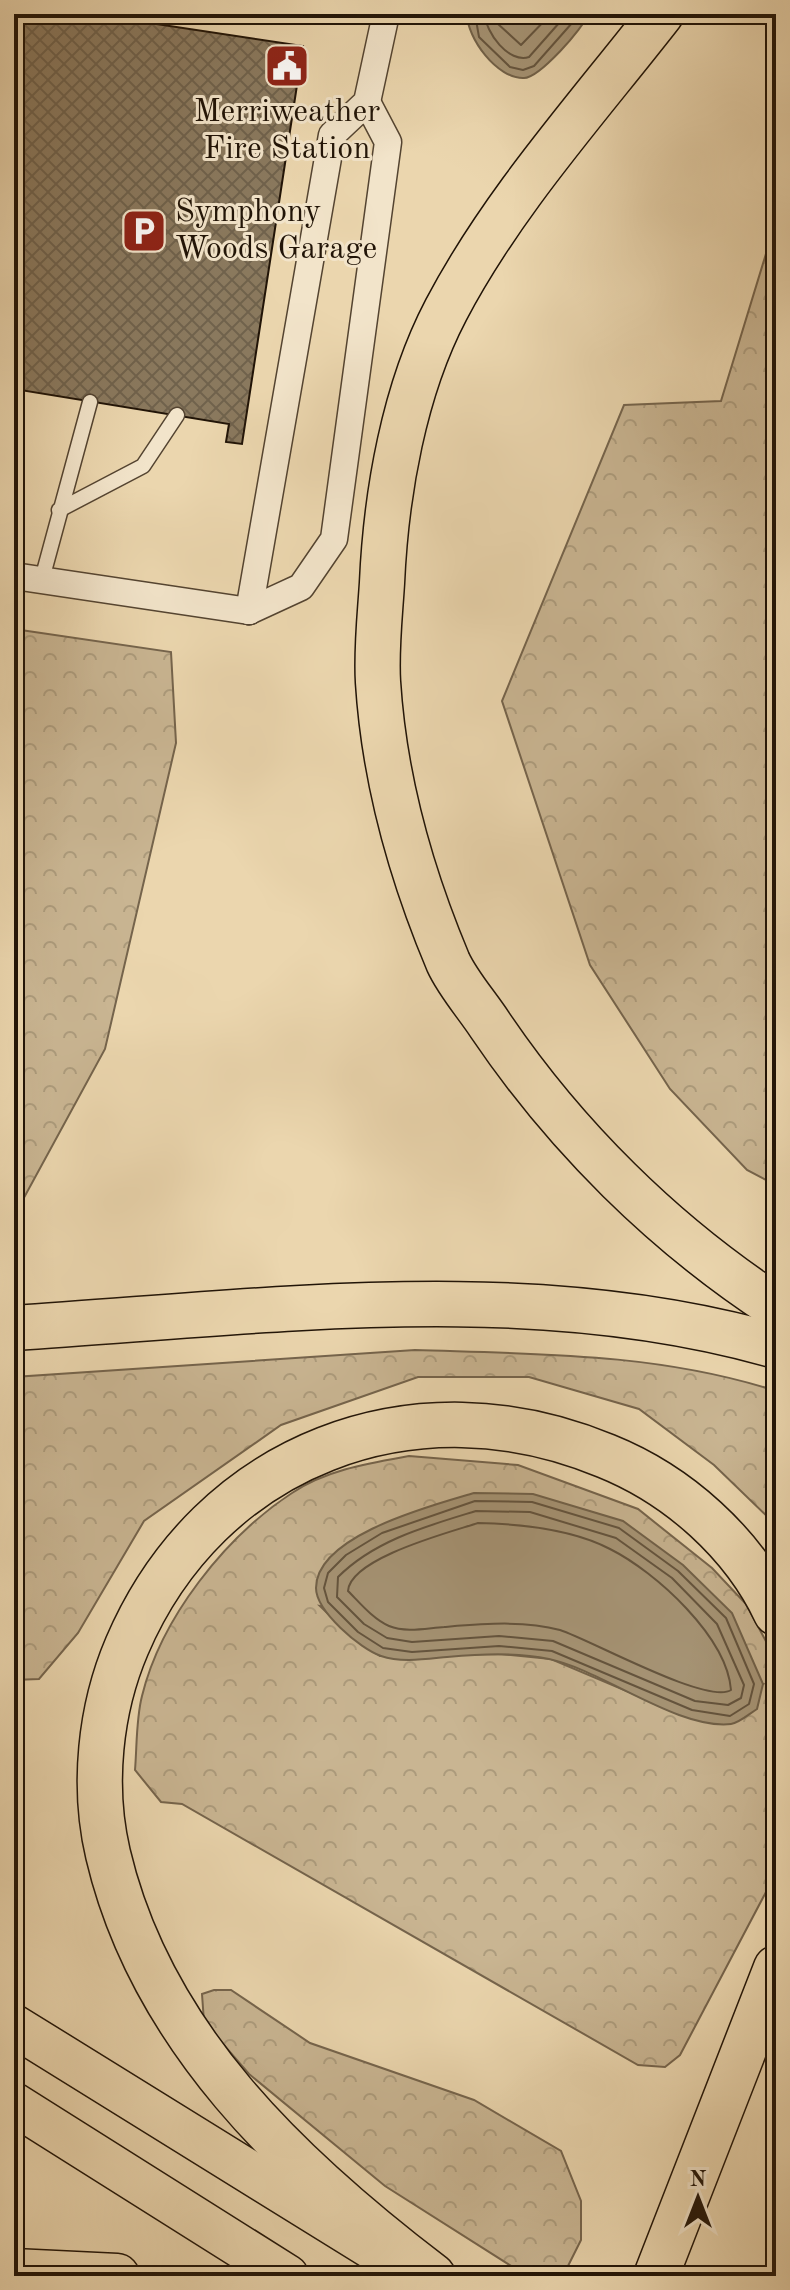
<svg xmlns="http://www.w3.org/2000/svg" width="790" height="2290" font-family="'Old Standard TT',serif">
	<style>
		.forest { fill: url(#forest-crowns); stroke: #75644c; stroke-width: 2; fill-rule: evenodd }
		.water { fill: #a69475; stroke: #716149; stroke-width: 2 }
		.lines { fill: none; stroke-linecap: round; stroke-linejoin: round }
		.shore { stroke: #64543e; stroke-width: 2 }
		.building { fill: url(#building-cross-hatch); stroke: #211407; stroke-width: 2 }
		.service-casing { stroke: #544431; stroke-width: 17 }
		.minor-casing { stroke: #544431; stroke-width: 29 }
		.primary-casing { stroke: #211407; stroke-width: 45 }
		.motorway-casing { stroke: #211407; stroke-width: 47 }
		.service { stroke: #f2e4ca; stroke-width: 14 }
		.minor { stroke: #f2e4ca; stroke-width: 26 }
		.primary { stroke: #ebd6ae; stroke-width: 42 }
		.motorway { stroke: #ebd6ae; stroke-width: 44 }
		.labels { text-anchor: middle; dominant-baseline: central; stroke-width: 6; stroke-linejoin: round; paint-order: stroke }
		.poi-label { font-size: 32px; fill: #211407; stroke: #f2e4ca }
	</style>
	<defs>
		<pattern id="forest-crowns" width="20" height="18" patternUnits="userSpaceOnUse" patternTransform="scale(2)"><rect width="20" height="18" fill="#c9b592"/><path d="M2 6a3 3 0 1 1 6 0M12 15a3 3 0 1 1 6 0" fill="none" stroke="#ac9b7c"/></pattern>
		<pattern id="building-cross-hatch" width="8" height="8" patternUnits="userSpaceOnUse" patternTransform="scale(2)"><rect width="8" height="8" fill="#8a795e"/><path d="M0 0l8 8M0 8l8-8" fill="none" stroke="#70624c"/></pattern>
	</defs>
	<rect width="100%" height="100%" fill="#ebd6ae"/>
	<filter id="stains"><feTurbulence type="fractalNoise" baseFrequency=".0025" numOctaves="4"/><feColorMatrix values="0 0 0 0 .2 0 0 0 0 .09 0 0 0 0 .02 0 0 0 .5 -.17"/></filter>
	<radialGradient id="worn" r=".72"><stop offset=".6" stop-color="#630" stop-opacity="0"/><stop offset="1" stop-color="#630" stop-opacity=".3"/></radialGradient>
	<g class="forest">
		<polygon points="776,221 776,1185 747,1170 670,1089 590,965 502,701 624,405 721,401"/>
		<polygon points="14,629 171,652 176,743 105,1049 14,1216"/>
		<path d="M415,1350C537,1354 659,1353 776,1391V1525L714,1465L639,1409L529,1377H418L281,1425L144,1521L78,1633L39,1679L14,1680V1377Z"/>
		<path d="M409,1456L518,1465L638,1509L712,1568L746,1604L776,1660V1873L680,2055L665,2067L638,2065L182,1804L161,1802L135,1770C137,1746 136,1719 142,1696C161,1618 225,1537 292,1493C325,1470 370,1463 409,1456ZM320,1606L763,1684L690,1718L551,1659L499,1654L380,1656L353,1638Z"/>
		<polygon points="214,1990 231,1990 310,2043 474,2100 561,2151 581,2201 581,2240 566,2270 557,2276 527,2276 385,2186 249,2074 204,2022 202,1994"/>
	</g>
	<g class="water">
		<path d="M467,14H588C584,28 539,78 524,78C497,79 467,38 467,14Z"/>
		<path d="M474,1493L533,1494L623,1521L683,1565L732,1613L763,1684L757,1709C749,1714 739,1723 731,1724C678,1730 602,1670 549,1659C516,1652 480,1654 447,1657C426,1659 401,1663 381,1656C360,1649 316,1611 316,1588C316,1535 434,1505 474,1493Z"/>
	</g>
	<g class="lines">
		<g class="shore">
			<polyline points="475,14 479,37 510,67 523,70 534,66 580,14"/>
			<path d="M485,14C485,32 509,64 529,57L567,14"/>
			<polyline points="497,14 498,24 521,45 551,14"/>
			<polygon points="475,1501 532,1502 619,1528 678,1571 726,1618 754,1684 749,1704 730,1716 692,1710 552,1651 499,1646 412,1652 383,1648 358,1632 328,1602 324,1588 328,1573 346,1555 382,1533"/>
			<path d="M476,1511L530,1512L616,1538L672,1578L717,1624L744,1685L741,1698L728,1705L695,1701L553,1641L499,1636L412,1642L387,1638L364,1624L337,1597L338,1577C375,1540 427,1526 476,1511Z"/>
			<path d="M478,1523C520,1524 572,1529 610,1549C656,1572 727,1637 731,1690C707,1705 591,1640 560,1630C524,1620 481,1624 444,1627C427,1628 406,1633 389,1626C373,1619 360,1603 348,1591C350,1558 451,1532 478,1523Z"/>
		</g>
	</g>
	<polygon class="building" points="14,14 90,14 303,46 242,444 226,442 229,424 14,389"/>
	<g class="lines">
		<g class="service-casing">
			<g id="service">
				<polyline points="59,510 143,466 177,415"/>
				<polyline points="42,579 90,402"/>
			</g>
		</g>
		<g class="minor-casing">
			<g id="minor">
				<polyline points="14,576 249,611"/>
				<polyline points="249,611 332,135 367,102 386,14"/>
				<polyline points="249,611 301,587 334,539 388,142 367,102"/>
			</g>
		</g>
		<g class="primary-casing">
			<g id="primary">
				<polyline points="14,2026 385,2256"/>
				<polyline points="14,2104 287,2276"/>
			</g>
		</g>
		<g class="motorway-casing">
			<g id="motorway">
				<path d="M661,14C587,109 502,203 446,310C404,390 386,493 382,583C380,615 376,649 378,682C384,777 411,874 448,962C458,984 477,1005 490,1025C565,1136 664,1234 776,1307"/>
				<path d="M14,1328C266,1312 529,1275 776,1346"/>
				<polyline points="14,2271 117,2276"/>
				<path d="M433,2276C290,2167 151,2037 108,1854C92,1786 100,1709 127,1646C209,1454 415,1376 606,1456C678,1485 743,1543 776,1613"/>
				<polyline points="656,2276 776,1968"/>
			</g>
		</g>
		<use href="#service" class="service"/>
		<use href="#minor" class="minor"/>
		<use href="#primary" class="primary"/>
		<use href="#motorway" class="motorway"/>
	</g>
	<defs>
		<g id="civic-square" transform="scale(2.3)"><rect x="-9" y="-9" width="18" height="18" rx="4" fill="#8f2418" stroke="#f2e4ca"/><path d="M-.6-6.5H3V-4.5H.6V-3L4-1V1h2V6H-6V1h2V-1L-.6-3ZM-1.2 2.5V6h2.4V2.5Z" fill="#fff"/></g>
		<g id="parking-square" transform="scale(2.3)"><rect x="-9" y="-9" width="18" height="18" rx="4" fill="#8f2418" stroke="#f2e4ca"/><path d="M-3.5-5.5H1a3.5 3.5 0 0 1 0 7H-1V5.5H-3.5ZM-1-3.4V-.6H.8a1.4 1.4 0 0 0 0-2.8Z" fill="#fff"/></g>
	</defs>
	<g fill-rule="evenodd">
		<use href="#civic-square" x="287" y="66"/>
		<use href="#parking-square" x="144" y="231"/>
	</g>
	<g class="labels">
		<g class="poi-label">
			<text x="287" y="113">Merriweather<tspan x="287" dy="37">Fire Station</tspan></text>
			<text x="175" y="213" text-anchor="start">Symphony<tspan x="175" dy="37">Woods Garage</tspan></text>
		</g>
	</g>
	<rect width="790" height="2290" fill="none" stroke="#ebd6ae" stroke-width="48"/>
	<rect x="16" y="16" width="758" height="2258" fill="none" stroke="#211407" stroke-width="4"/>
	<rect x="24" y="24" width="742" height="2242" fill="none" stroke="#211407" stroke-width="2"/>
	<g transform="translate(698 2198)" stroke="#f2e4ca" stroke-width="6" paint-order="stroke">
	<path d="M0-6L14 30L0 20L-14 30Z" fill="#211407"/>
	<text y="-12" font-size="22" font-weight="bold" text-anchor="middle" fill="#211407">N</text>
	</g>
	<rect width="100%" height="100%" filter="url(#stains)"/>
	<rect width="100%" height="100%" fill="url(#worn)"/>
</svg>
